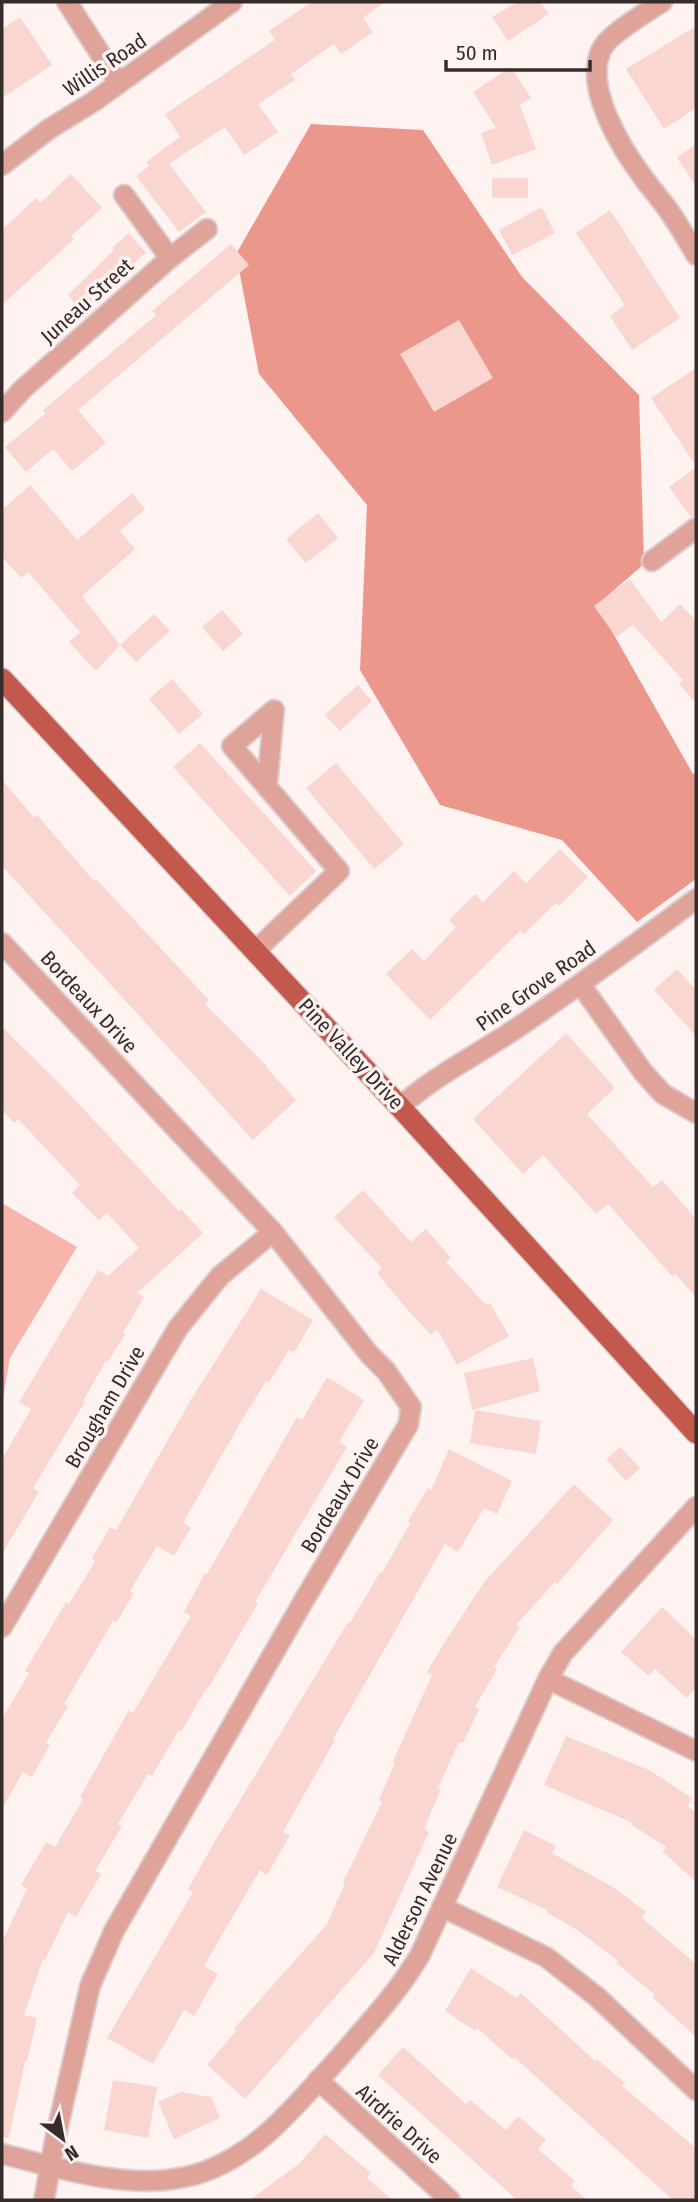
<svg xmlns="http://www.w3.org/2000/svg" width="698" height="2202" font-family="'Fira Sans Condensed',sans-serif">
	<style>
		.green { fill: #f7b5ab }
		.forest { fill: #ec978c }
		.building { fill: #fad6d0 }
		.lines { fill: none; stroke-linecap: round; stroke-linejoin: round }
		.minor-casing { stroke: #dacfce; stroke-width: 23 }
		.major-casing { stroke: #dacfce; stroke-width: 24 }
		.minor { stroke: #e0a39a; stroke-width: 19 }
		.major { stroke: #c3584c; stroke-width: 21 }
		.labels { text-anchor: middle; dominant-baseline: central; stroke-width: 7; stroke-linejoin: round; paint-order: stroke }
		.street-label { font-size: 21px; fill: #342d2c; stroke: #fff3f2 }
	</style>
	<rect width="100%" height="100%" fill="#fff3f2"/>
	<polygon class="green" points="2,1203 77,1247 10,1358 2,1404"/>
	<polygon class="forest" points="311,124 423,130 522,277 639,395 644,564 597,605 693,774 696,773 696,879 637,922 562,840 440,805 360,670 367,505 259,374 236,254"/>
	<g class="building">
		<polygon points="312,2 385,2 363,18 373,32 341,54 334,44 291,74 295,80 258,104 278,132 244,155 225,127 169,164 206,212 179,232 136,176 149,166 146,162 180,137 165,114 275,40 269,31"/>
		<polygon points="517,2 540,2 549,14 508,41 492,17"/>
		<polygon points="20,17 52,65 2,98 2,29"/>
		<polygon points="696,26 696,108 664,129 626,69"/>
		<polygon points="511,67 531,98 520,105 536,149 492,165 481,133 496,128 473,92"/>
		<polygon points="696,144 696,187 677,157"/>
		<polygon points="71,174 102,208 71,236 74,239 2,305 2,230 36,198 40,203"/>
		<rect x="492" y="178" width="36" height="20"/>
		<polygon points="542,207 555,233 512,255 499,230"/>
		<polygon points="610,210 680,318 632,350 610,316 625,305 576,233"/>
		<polygon points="129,233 146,253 113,281 116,285 82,313 68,295 114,250 112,248"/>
		<polygon points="231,244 249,265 78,410 106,443 72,471 53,449 26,472 5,447 46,413 43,410 156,315 152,311"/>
		<polygon points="459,320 493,378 434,412 400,354"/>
		<polygon points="696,368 696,466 651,398"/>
		<polygon points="696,467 696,516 691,517 669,487"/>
		<polygon points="30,485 77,540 132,493 145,509 120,531 135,549 82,596 120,645 96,671 69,642 80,632 28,572 21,578 2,557 2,510"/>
		<polygon points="318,513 338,538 306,563 286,539"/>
		<polygon points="630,579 661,622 680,604 696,621 696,703 679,684 683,680 633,625 616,637 594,606"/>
		<polygon points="222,610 243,634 223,651 202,627"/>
		<polygon points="154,614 170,631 136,662 120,645"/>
		<polygon points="172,679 203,714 179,734 149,699"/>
		<polygon points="358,685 372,701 340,731 325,715"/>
		<polygon points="200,743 316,871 290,896 173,767"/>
		<polygon points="336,763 404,844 374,869 306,788"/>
		<polygon points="2,780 34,817 37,815 94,881 96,879 209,1000 205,1004 267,1066 266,1067 296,1100 253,1140 2,866"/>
		<polygon points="560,849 588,877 559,906 556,903 524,934 520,931 430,1020 386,974 412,949 424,961 456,927 449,920 475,894 483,902 514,871 526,883"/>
		<polygon points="677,969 696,990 696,1036 654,990"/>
		<polygon points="2,1027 61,1085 179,1211 181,1209 203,1233 137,1293 144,1297 123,1333 125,1334 108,1362 106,1361 83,1401 85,1402 33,1488 39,1492 2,1554 2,1459 31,1409 19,1402 98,1270 108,1276 139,1248 107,1213 99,1221 72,1193 80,1185 18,1119 14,1123 2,1110"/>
		<polygon points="566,1033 615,1088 587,1114 653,1187 662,1180 696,1219 696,1297 675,1274 672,1276 608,1204 596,1214 543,1155 523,1174 473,1119"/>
		<polygon points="363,1190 411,1242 426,1229 451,1258 446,1262 486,1305 490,1303 509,1336 457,1365 437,1329 431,1335 405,1307 377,1273 382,1268 334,1217"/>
		<polygon points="261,1289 313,1320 294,1353 289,1350 269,1383 266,1381 242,1420 183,1523 191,1528 174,1556 157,1546 130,1591 134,1593 116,1623 113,1621 64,1704 68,1706 46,1743 50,1745 32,1777 23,1772 2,1809 2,1719 29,1673 25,1671 66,1602 69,1604 95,1561 92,1558 110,1527 116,1530 192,1398"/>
		<polygon points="533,1358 540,1391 472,1410 464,1373"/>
		<polygon points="327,1377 364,1400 339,1442 347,1447 255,1602 258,1603 209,1687 208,1686 181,1732 179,1730 152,1776 148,1774 118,1824 122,1826 95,1871 101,1874 76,1917 68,1912 45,1960 43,1959 24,2015 37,2018 27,2062 25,2061 9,2138 2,2137 2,1942 27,1889 21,1885 46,1842 55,1847 83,1799 80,1797 129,1710 133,1713 191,1616 184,1612 205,1573 207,1574 297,1417 302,1420"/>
		<polygon points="475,1410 541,1421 536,1454 470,1443"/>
		<polygon points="620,1447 640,1468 626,1481 606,1459"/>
		<polygon points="449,1449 512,1481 497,1514 484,1508 458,1552 445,1544 333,1739 335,1740 283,1832 290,1835 267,1875 260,1870 204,1966 218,1974 194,2016 184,2010 153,2064 107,2038 193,1892 188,1889 214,1843 348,1622 350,1623 380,1572 382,1573 410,1523 408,1521 428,1488 431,1490"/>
		<polygon points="574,1484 613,1520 557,1584 555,1582 516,1625 520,1627 494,1667 497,1669 475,1707 479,1709 463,1743 459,1742 438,1788 441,1789 424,1829 429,1832 374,1953 245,2099 207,2065 236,2031 234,2029 327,1924 345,1883 343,1882 382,1802 379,1800 395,1762 393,1761 432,1675 427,1672 446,1640 484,1582"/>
		<polygon points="662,1607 696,1639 696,1688 687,1698 655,1669 649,1676 621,1652"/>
		<polygon points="566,1736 649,1770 692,1798 688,1806 696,1813 696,1882 662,1851 666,1847 632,1825 633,1823 544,1785"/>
		<polygon points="524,1830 556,1846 552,1853 616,1889 646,1912 642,1918 696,1964 696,2037 653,1998 655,1995 616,1963 618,1961 576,1929 546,1912 547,1910 497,1887"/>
		<polygon points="471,1968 517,1998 521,1993 595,2061 597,2059 625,2083 622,2086 696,2148 696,2200 673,2200 514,2057 512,2059 477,2028 475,2031 445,2011"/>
		<polygon points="403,2047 466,2104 470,2100 506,2130 518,2116 546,2140 538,2149 575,2181 571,2186 587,2200 517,2200 378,2075"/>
		<polygon points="113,2080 157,2087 148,2138 104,2130"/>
		<polygon points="181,2092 211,2097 220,2118 174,2139 158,2102"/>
		<polygon points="325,2134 371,2173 367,2178 392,2200 250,2200 300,2163"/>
	</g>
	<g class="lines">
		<g class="minor-casing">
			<g id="minor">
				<polyline points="67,2 119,83"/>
				<path d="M662,2C647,12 611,33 603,47C581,84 622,150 645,180C653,191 663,202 671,214C680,227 688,241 696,255"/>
				<polyline points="2,165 49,129 93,102 232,2"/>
				<polyline points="124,195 170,258"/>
				<polyline points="2,412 23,389 170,258 207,229"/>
				<polyline points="652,561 696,528"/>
				<polyline points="2,943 273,1232 369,1354 386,1371 411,1407 408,1425 303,1602 114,1931 90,1986 55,2140 44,2200"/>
				<polyline points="255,951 339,871 232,746 274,710 267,786"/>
				<polyline points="581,985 643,1072 663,1094 696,1113"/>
				<path d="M400,1107C434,1076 475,1056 514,1030C576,988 636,944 696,899"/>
				<polyline points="2,1627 178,1328 220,1276 273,1232"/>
				<polyline points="548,1679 696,1751"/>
				<polyline points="442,1907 546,1957 597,1997 696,2090"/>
				<polyline points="318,2080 450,2200"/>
				<path d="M2,2154C60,2168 125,2190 185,2177C213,2172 243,2154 264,2136C291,2113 314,2085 338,2059C367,2025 397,1994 420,1955L548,1679L563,1653L696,1507"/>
			</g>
		</g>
		<g class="major-casing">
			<polyline id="major" points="2,679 400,1107 696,1433"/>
		</g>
		<use href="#minor" class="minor"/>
		<use href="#major" class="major"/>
	</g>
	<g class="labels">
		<g class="street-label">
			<text transform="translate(105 65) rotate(-34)">Willis Road</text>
			<text transform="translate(87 301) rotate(-42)">Juneau Street</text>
			<text transform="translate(536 986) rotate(-35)">Pine Grove Road</text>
			<text transform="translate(89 1002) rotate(47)">Bordeaux Drive</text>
			<text transform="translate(351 1054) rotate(47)">Pine Valley Drive</text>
			<text transform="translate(105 1407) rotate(-60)">Brougham Drive</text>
			<text transform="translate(340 1495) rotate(-59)">Bordeaux Drive</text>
			<text transform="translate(420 1899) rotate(-64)">Alderson Avenue</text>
			<text transform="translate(399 2124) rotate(42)">Airdrie Drive</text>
		</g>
	</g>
	<rect width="698" height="2202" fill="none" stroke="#342d2c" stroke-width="7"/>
	<g transform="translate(63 2139) rotate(148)" stroke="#fff3f2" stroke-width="5" paint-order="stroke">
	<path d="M0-5L12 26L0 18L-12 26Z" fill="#342d2c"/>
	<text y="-10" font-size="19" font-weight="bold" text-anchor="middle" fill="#342d2c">N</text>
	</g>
	<path d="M446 60v10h144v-10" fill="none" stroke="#342d2c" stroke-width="3.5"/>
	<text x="456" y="60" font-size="21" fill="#342d2c" stroke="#fff3f2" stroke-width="5" paint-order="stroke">50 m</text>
</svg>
